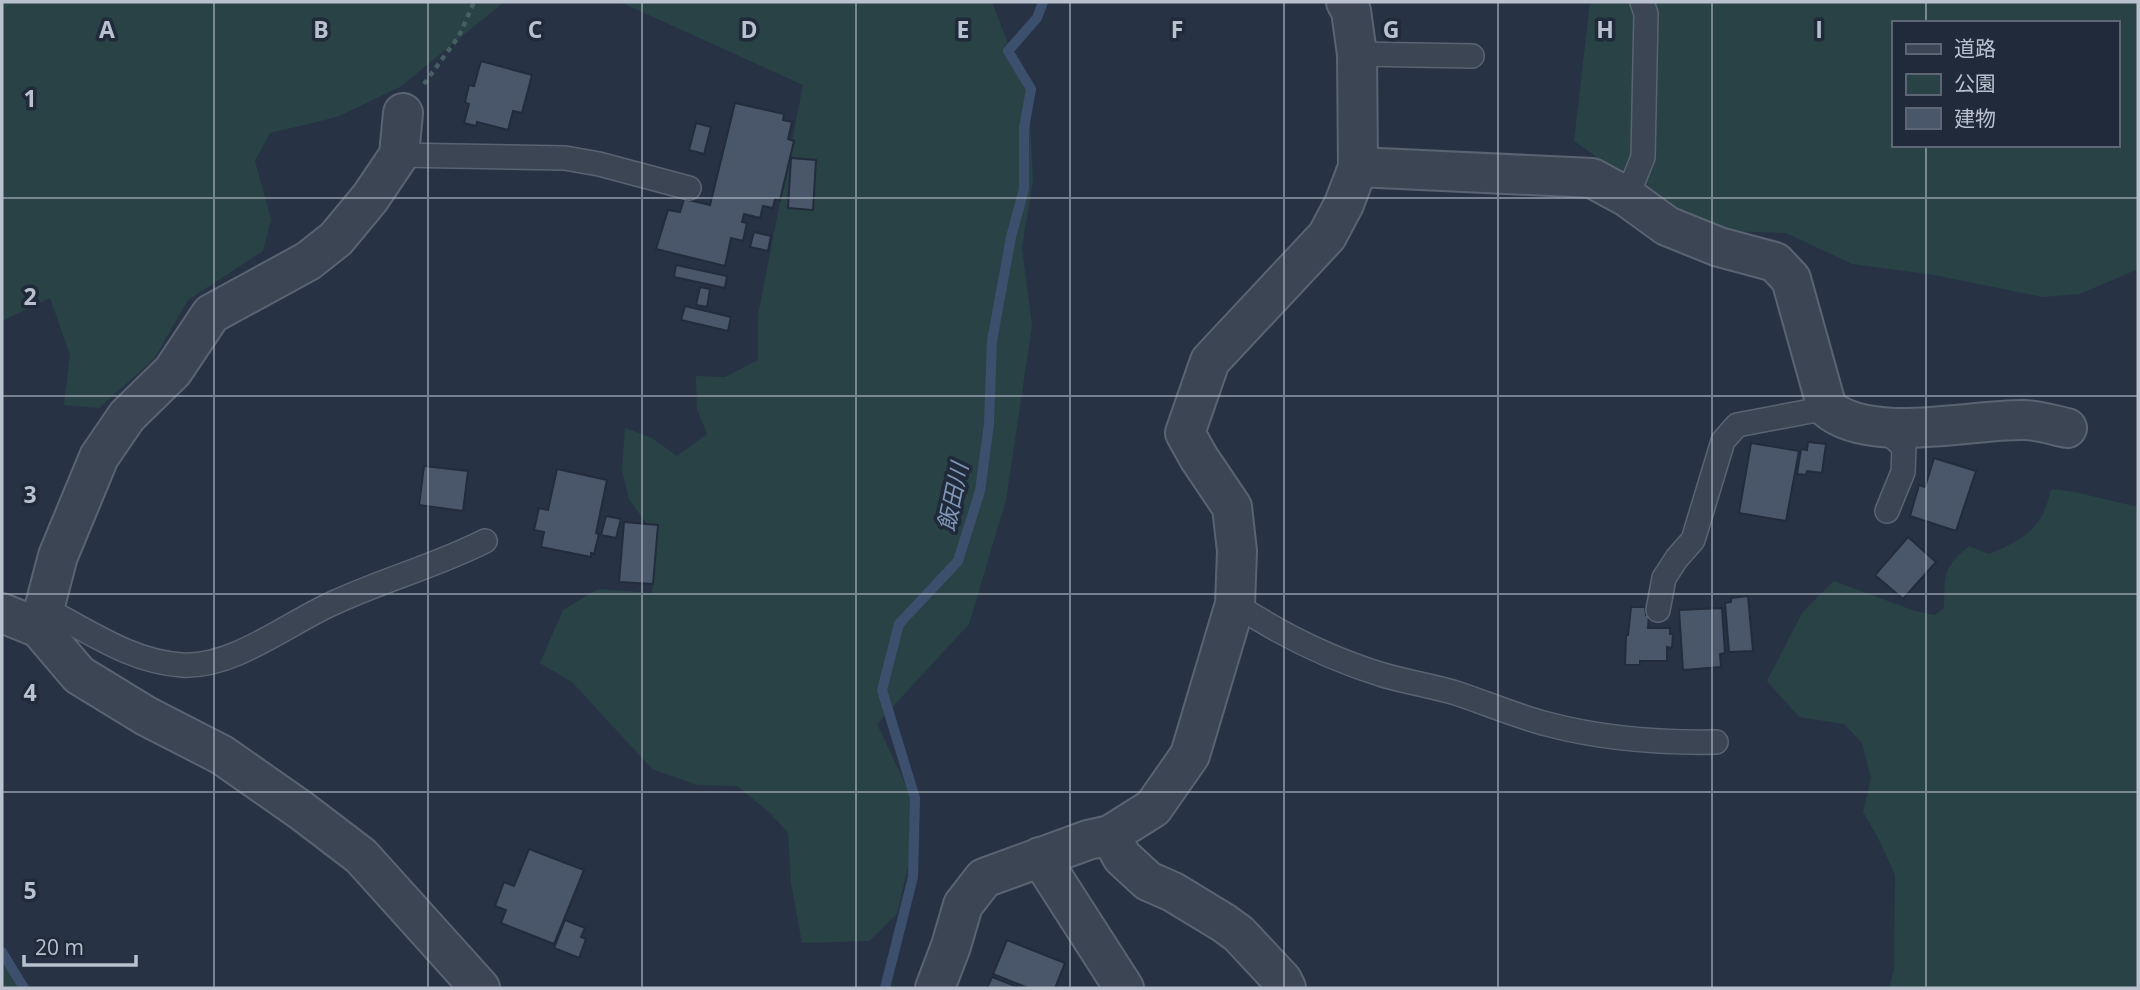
<svg xmlns="http://www.w3.org/2000/svg" width="2140" height="990" font-family="'Open Sans','Noto Sans JP',sans-serif">
	<style>
		.green { fill: #294246; fill-rule: evenodd }
		.lines { fill: none; stroke-linecap: round; stroke-linejoin: round }
		.stream { stroke: #3c506e; stroke-width: 10 }
		.building { fill: #4a576b; stroke: #222c3c; stroke-width: 2 }
		.lane-casing { stroke: #5a6372; stroke-width: 26 }
		.street-casing { stroke: #5a6372; stroke-width: 42 }
		.path { stroke: #475f62; stroke-width: 4.5; stroke-dasharray: 5 5; stroke-linecap: butt }
		.lane { stroke: #3b4554; stroke-width: 23 }
		.street { stroke: #3b4554; stroke-width: 38 }
		.grid { fill: none; stroke: #b9c1ce; stroke-width: 2; stroke-opacity: 0.55 }
		.labels { text-anchor: middle; dominant-baseline: central; stroke-width: 7; stroke-linejoin: round; paint-order: stroke }
		.water-label { font-size: 23px; font-style: italic; fill: #7f96b6; stroke: #202a3a }
		.grid-label { font-size: 23px; text-anchor: middle; font-weight: bold; fill: #b9c1ce; stroke: #202a3a; stroke-width: 7; stroke-linejoin: round; paint-order: stroke }
	</style>
	<rect width="100%" height="100%" fill="#273345"/>
	<g class="green">
		<polygon points="2,2 504,2 400,87 337,117 270,133 255,161 271,219 263,251 188,300 154,359 99,408 64,405 70,355 50,298 2,321"/>
		<polygon points="620,2 992,2 1029,99 1033,180 1022,248 1032,326 1006,500 969,624 877,724 920,815 897,914 869,941 802,943 791,883 788,833 771,814 737,786 697,785 652,769 572,682 540,663 563,610 598,589 652,593 657,539 629,499 622,470 625,428 652,438 677,456 707,434 697,409 696,376 725,377 758,360 758,315 803,85"/>
		<path d="M1590,2H2138V269L2080,294L2043,297L1934,275L1852,264L1786,233L1719,231L1659,201L1574,141ZM1893,23H2117V145H1893Z"/>
		<path d="M2051,489L2075,492L2138,507V988H1889L1894,970L1895,875L1878,838L1863,812L1871,778L1862,743L1844,724L1799,717L1767,681L1802,613L1834,581L1915,611L1935,615L1944,608C1945,574 1942,569 1969,546L1989,554C2024,539 2043,529 2051,489Z"/>
		<polygon points="2,950 20,988 2,988"/>
	</g>
	<g class="lines">
		<g class="stream">
			<polyline points="2,952 24,988"/>
			<polyline points="885,988 913,877 915,798 882,690 899,624 958,561 980,491 989,424 992,341 1011,237 1024,189 1024,128 1031,89 1008,51 1037,18 1043,2"/>
		</g>
	</g>
	<g class="building">
		<polygon points="481,61 532,75 522,113 513,111 508,130 477,122 476,126 464,123 469,104 465,102 469,85 474,86"/>
		<polygon points="735,103 784,114 783,120 792,122 788,139 794,141 780,200 775,199 773,208 763,206 760,218 744,214 742,222 747,223 743,241 731,238 725,266 656,249 668,210 680,212 684,199 710,205"/>
		<polygon points="696,123 711,127 704,154 689,150"/>
		<polygon points="791,158 816,160 813,210 788,208"/>
		<polygon points="754,232 771,236 768,251 750,247"/>
		<polygon points="676,265 727,276 725,288 674,277"/>
		<polygon points="700,287 710,289 707,307 696,305"/>
		<polygon points="685,306 731,317 728,331 681,320"/>
		<polygon points="1808,442 1826,444 1822,473 1807,471 1806,475 1797,474 1801,449 1807,450"/>
		<polygon points="1751,443 1799,451 1786,521 1739,513"/>
		<polygon points="1934,458 1976,471 1956,531 1910,516 1919,485 1925,487"/>
		<polygon points="424,466 468,471 463,511 419,505"/>
		<polygon points="557,469 607,480 596,533 599,534 594,554 591,553 591,557 541,547 544,532 534,530 539,508 548,510"/>
		<polygon points="606,516 621,519 616,538 601,535"/>
		<polygon points="624,522 658,525 653,584 619,582"/>
		<polygon points="1908,537 1936,562 1903,599 1875,575"/>
		<polygon points="1748,596 1753,651 1729,652 1725,603 1731,602 1731,598"/>
		<polygon points="1631,607 1645,607 1646,615 1649,614 1648,628 1670,628 1670,634 1673,634 1672,648 1667,647 1667,661 1640,661 1640,665 1625,665 1626,635 1628,635"/>
		<polygon points="1722,608 1725,653 1720,654 1721,667 1683,670 1679,610"/>
		<polygon points="529,849 584,870 554,944 501,923 506,910 495,906 504,882 514,886"/>
		<polygon points="565,920 585,928 581,937 586,939 579,958 554,948"/>
		<polygon points="1007,940 1065,963 1055,988 1028,988 993,974"/>
		<polygon points="992,977 1020,988 987,988"/>
	</g>
	<g class="lines">
		<g class="lane-casing">
			<g id="lane">
				<polyline points="1357,54 1472,56"/>
				<polyline points="399,155 565,158 599,164 689,188"/>
				<polyline points="1627,197 1643,157 1646,14 1642,2"/>
				<polyline points="1884,429 1904,447 1903,472 1887,511"/>
				<path d="M1235,604C1280,634 1331,659 1383,675C1407,682 1432,686 1456,693C1486,703 1516,716 1547,724C1603,739 1658,743 1716,742"/>
				<path d="M45,609C89,631 131,662 182,665C235,668 290,621 338,601C386,579 438,565 485,541"/>
				<polyline points="1658,610 1664,578 1677,558 1693,540 1723,441 1737,425 1827,408"/>
			</g>
		</g>
		<g class="street-casing">
			<g id="street">
				<path d="M1358,167L1592,178L1627,197L1667,226L1719,247L1775,262L1791,279L1827,408C1870,445 1970,419 2024,420C2038,420 2053,425 2067,428"/>
				<polyline points="2,613 39,628 79,675 146,716 222,755 302,811 361,856 480,988"/>
				<polyline points="39,628 58,556 99,457 127,416 173,371 211,314 308,261 336,239 370,198 399,155 403,113"/>
				<polyline points="1110,835 1122,857 1148,881 1173,892 1224,923 1239,934 1282,980 1286,988"/>
				<polyline points="1040,857 1124,988"/>
				<polyline points="935,988 951,946 963,905 984,878 1088,840 1110,835 1153,808 1190,755 1235,604 1237,551 1232,507 1199,458 1185,433 1210,361 1327,236 1344,204 1358,167 1357,54 1351,11 1346,2"/>
			</g>
		</g>
		<polyline class="path" points="424,84 459,36 474,2"/>
		<use href="#lane" class="lane"/>
		<use href="#street" class="street"/>
	</g>
	<path class="grid" d="M214,2V988M428,2V988M642,2V988M856,2V988M1070,2V988M1284,2V988M1498,2V988M1712,2V988M1926,2V23M1926,145V988M2,198H2138M2,396H2138M2,594H2138M2,792H2138"/>
	<g class="labels">
		<g class="water-label">
			<text transform="translate(952 497) rotate(-78)">飯田川</text>
		</g>
	</g>
	<g class="grid-label">
		<text x="107" y="38">A</text>
		<text x="321" y="38">B</text>
		<text x="535" y="38">C</text>
		<text x="749" y="38">D</text>
		<text x="963" y="38">E</text>
		<text x="1177" y="38">F</text>
		<text x="1391" y="38">G</text>
		<text x="1605" y="38">H</text>
		<text x="1819" y="38">I</text>
		<text x="30" y="107">1</text>
		<text x="30" y="305">2</text>
		<text x="30" y="503">3</text>
		<text x="30" y="701">4</text>
		<text x="30" y="899">5</text>
	</g>
	<rect width="2140" height="990" fill="none" stroke="#b9c1ce" stroke-width="7"/>
	<rect x="1892" y="21" width="228" height="126" fill="#202a3a" stroke="#5d6675" stroke-width="2"/>
	<rect x="1906" y="44" width="35" height="10" fill="#3b4554" stroke="#5d6675" stroke-width="2"/>
	<text x="1954" y="56" font-size="21" fill="#b9c1ce">道路</text>
	<rect x="1906" y="74" width="35" height="21" fill="#294246" stroke="#5d6675" stroke-width="2"/>
	<text x="1954" y="91" font-size="21" fill="#b9c1ce">公園</text>
	<rect x="1906" y="108" width="35" height="21" fill="#4a576b" stroke="#5d6675" stroke-width="2"/>
	<text x="1954" y="126" font-size="21" fill="#b9c1ce">建物</text>
	<path d="M24 955v10h112v-10" fill="none" stroke="#b9c1ce" stroke-width="3.5"/>
	<text x="35" y="955" font-size="21" fill="#b9c1ce" stroke="#202a3a" stroke-width="5" paint-order="stroke">20 m</text>
</svg>
